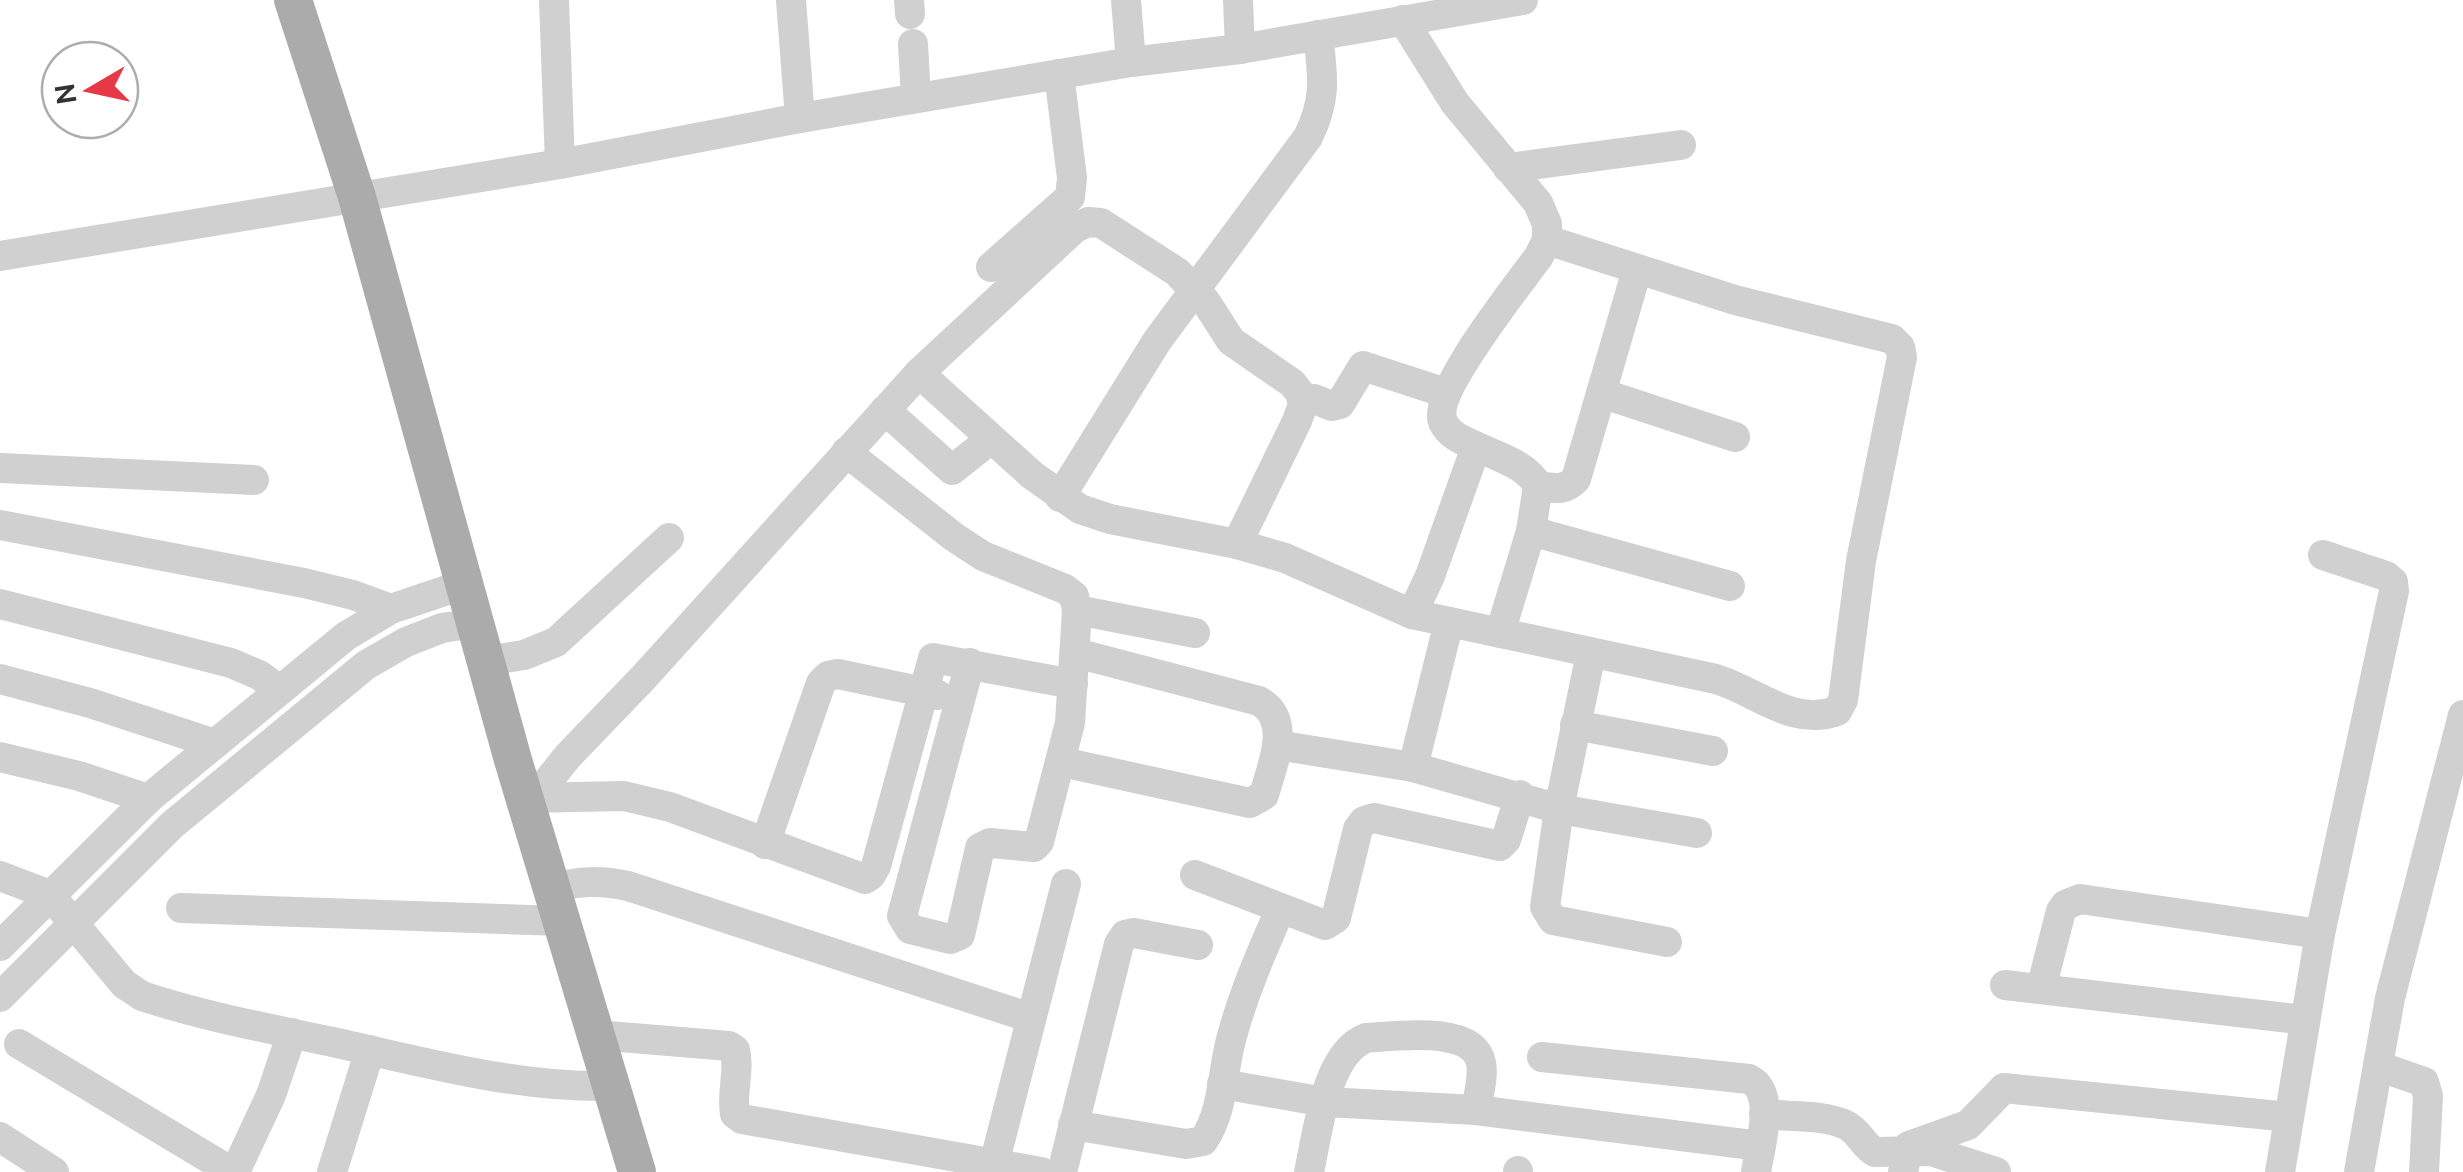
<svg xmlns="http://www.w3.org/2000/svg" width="2463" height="1172" font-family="Ubuntu,sans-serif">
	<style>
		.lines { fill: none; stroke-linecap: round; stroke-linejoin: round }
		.minor { stroke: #d0d0d0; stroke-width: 30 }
		.major { stroke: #ababab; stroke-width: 38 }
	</style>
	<rect width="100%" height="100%" fill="#fff"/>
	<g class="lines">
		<g class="minor">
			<polyline points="554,0 560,164"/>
			<polyline points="791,0 800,118"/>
			<polyline points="909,0 910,14"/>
			<polyline points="1126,0 1131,62"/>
			<polyline points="1238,0 1240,49"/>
			<path d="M1403,20L1455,103L1538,203L1547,224V240L1539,256C1519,284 1431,393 1443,422C1449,435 1462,440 1473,445C1495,456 1527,464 1538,486L1531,531L1500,633"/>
			<polyline points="913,44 916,98"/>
			<polyline points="1508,168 1681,145"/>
			<polyline points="0,256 560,164 800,118 1131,62 1240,49 1523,0"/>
			<polyline points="991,267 1070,197 1072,178 1059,74"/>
			<path d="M919,373L1032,475L1080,509L1110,519L1237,544L1285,558L1412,614L1716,679C1756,691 1792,727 1837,711L1843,700L1861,561L1902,357L1900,347L1892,339L1735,300L1547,240"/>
			<polyline points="1601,393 1735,437"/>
			<polyline points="1303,404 1314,399 1332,406 1340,404 1363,366 1446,393"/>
			<polyline points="885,410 952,470 991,439"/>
			<polyline points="846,452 954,537 983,556 1065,589 1074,596 1077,610 1070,723 1039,842 1034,847 990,843 980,848 960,935 950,939 910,929 902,916 970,663"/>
			<polyline points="0,468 254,480"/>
			<path d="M1538,486C1553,488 1564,492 1576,479L1637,270"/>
			<path d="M1060,497L1157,341L1308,137C1327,99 1323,76 1318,35"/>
			<polyline points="0,525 304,583 353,595 391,609"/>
			<polyline points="1531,531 1730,586"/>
			<polyline points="0,604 231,663 259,675 280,690"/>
			<polyline points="1077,610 1195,633"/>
			<polyline points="1412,614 1430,576 1476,447"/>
			<polyline points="1591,653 1559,809 1545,907 1553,920 1667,942"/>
			<polyline points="486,661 524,655 556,642 669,538"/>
			<polyline points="0,679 90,703 215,744"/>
			<polyline points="1575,725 1713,751"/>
			<polyline points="1277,745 1413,767 1559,809 1697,833"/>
			<polyline points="0,757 79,776 148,799"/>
			<path d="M1062,762L1250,803L1264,795C1272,765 1293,720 1259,701L1076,653"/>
			<polyline points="1413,767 1449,622"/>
			<polyline points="535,797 568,756 643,678 919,373 1075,228 1088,222 1101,223 1177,272 1206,302 1231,341 1292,383 1300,393 1303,404 1297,421 1237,544"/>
			<polyline points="524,798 624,796 670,807 865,879 871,875 876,866 933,658 1073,684"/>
			<polyline points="765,844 821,683 828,676 838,674 938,695"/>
			<polyline points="1195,875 1325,925 1336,918 1358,829 1364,821 1374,818 1500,846 1506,840 1520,795"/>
			<path d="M0,876L50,895L124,984L142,996C205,1017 272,1029 337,1043C428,1063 518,1088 611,1086"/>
			<path d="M552,888C579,881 600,880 628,886L1031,1018"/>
			<polyline points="181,908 562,921"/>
			<polyline points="0,946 148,799 346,636 391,609 465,584"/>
			<polyline points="2005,985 2305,1020"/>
			<polyline points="2041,989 2061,911 2065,905 2080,899 2320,934"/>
			<polyline points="0,997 172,825 366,665 406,642 442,628 475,623"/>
			<path d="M596,1035L729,1046L735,1050C740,1071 731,1093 735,1114L742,1119L1041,1172"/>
			<polyline points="19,1044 232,1172"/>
			<path d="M1542,1057L1749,1079C1777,1092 1760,1147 1756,1172"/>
			<polyline points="2378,1066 2424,1082 2428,1096 2424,1172"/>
			<polyline points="1222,1084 1325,1102 1476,1110 1760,1146"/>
			<path d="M1764,1114C1788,1117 1824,1114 1846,1125C1859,1131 1863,1146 1875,1152L1931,1151L1996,1172"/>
			<path d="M1073,1125L1186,1144L1203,1141C1224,1112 1222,1070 1232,1036C1244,992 1262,951 1280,910"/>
			<polyline points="0,1137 54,1172"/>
			<polyline points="235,1172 271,1095 292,1033"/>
			<polyline points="332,1172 370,1050"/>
			<polyline points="992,1172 1066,884"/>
			<polyline points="1062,1172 1119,944 1125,935 1134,933 1198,945"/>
			<path d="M1309,1172C1318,1133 1325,1054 1366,1038C1396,1036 1474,1025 1481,1063C1484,1078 1478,1095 1476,1110"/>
			<polyline points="1518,1172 1518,1171"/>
			<polyline points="1903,1172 1909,1146 1968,1125 2004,1088 2289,1117"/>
			<polyline points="2280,1172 2320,934 2394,591 2393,582 2386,576 2323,555"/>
			<polyline points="2359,1172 2390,998 2463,715"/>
		</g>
		<polyline class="major" points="293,0 357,197 513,760 637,1172"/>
	</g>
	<g transform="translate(90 90) rotate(261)"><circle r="48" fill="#ffffff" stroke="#adadad" stroke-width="2.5"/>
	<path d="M0-8L18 38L0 25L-18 38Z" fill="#e63946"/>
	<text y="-15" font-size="28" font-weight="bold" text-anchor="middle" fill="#333333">N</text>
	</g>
</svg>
